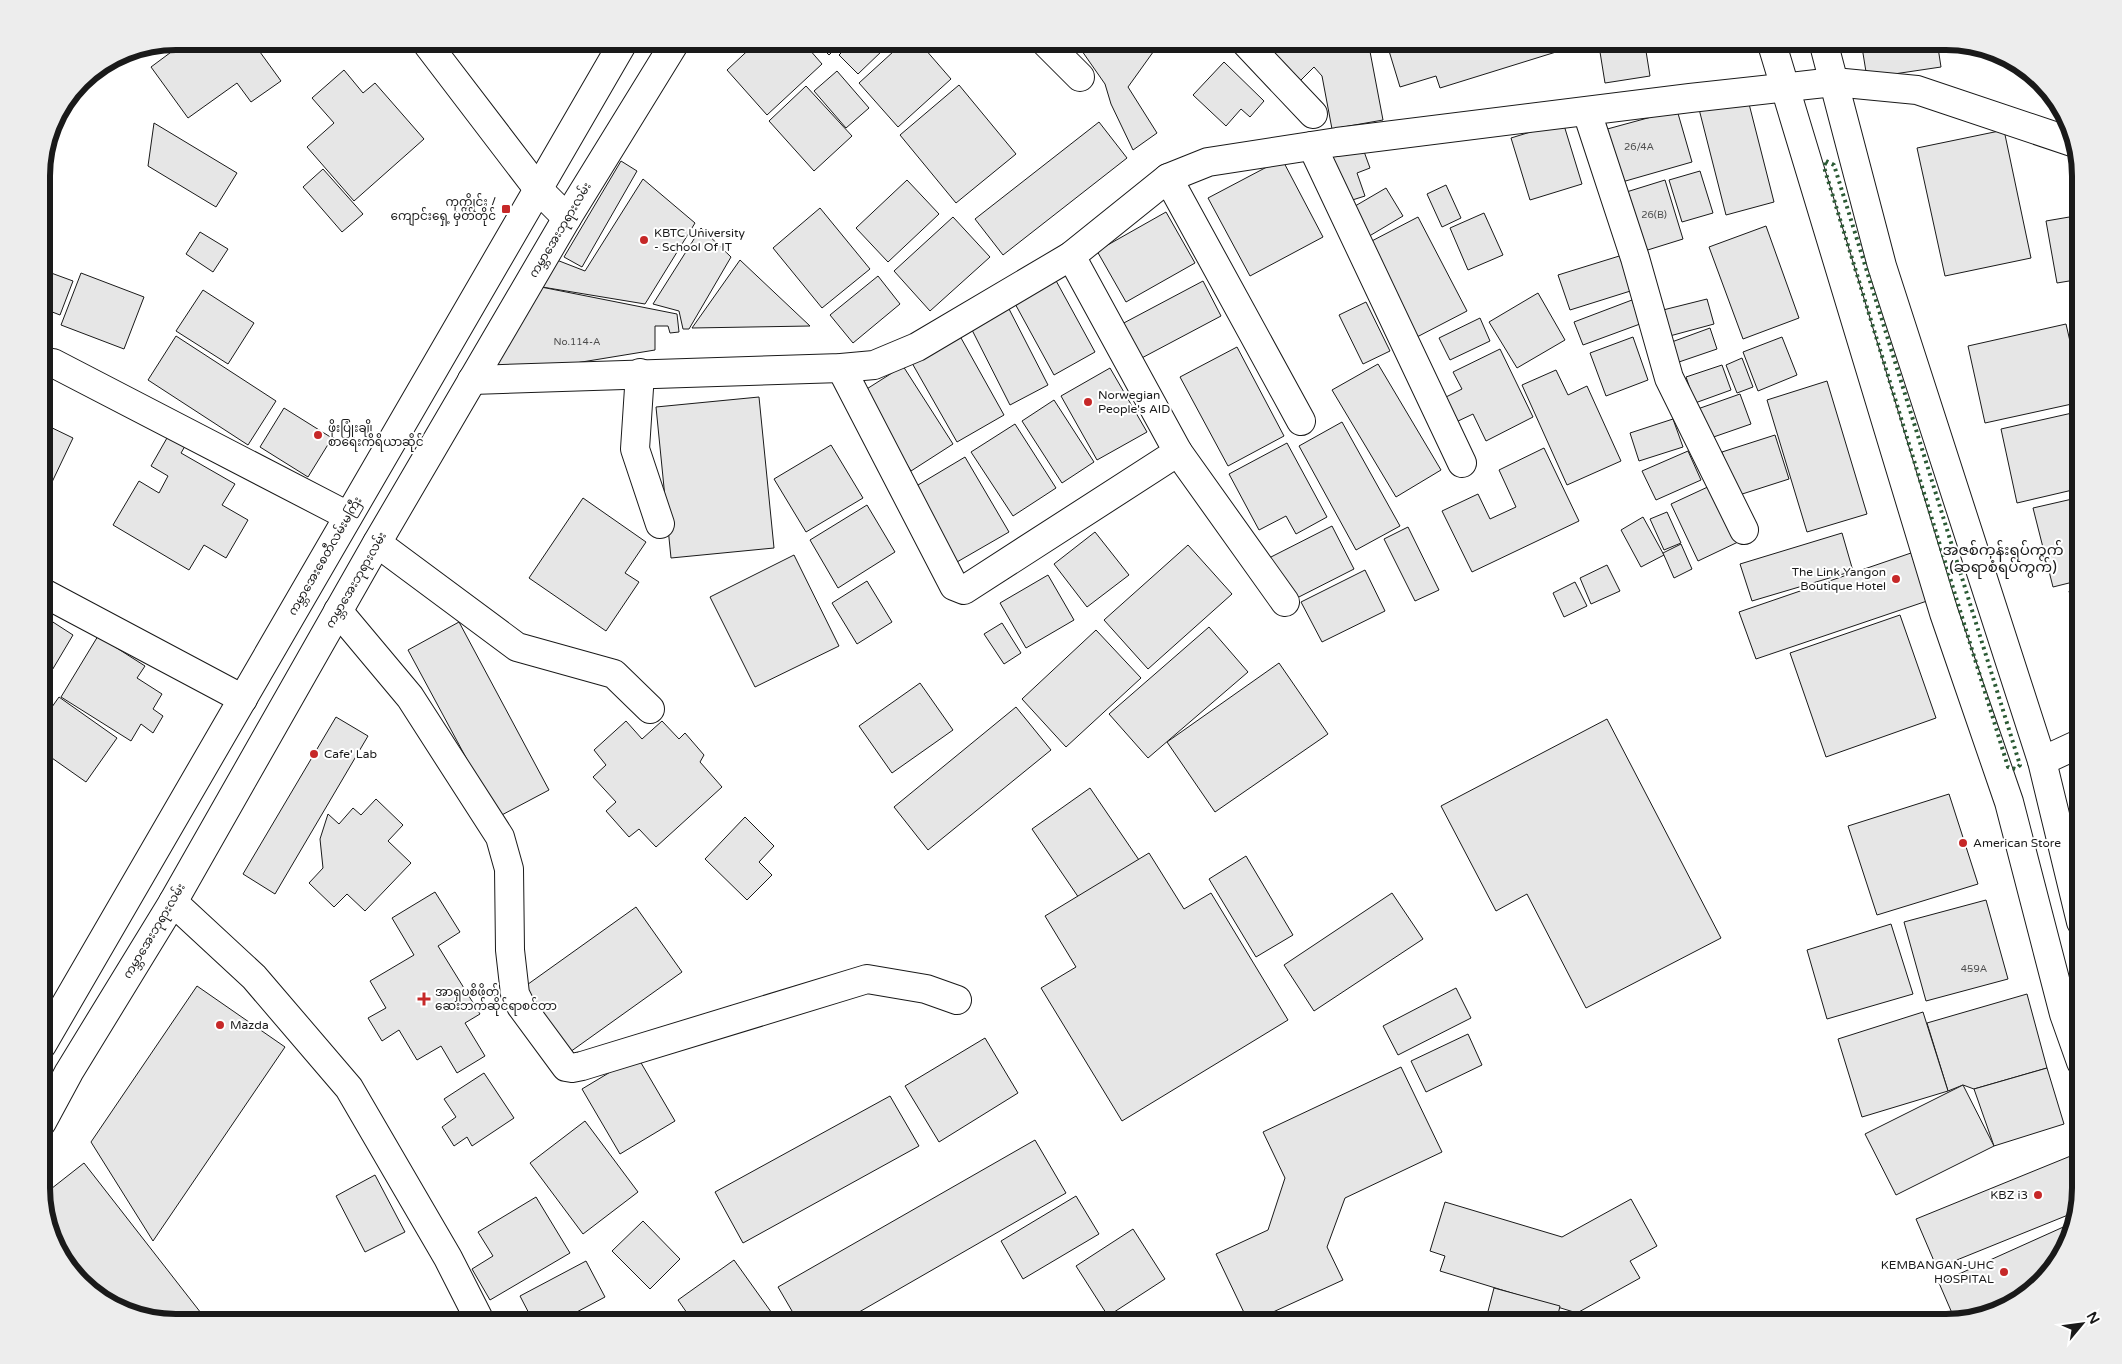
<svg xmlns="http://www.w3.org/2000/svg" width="2122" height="1364" font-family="'Varela Round','Noto Sans Myanmar',sans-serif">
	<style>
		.building { fill: #e6e6e6; stroke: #1a1a1a }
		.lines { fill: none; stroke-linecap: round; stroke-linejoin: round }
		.minor-casing { stroke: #1a1a1a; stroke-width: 30 }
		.major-casing { stroke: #1a1a1a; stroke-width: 30 }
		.minor { stroke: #fff; stroke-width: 28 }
		.major { stroke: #fff; stroke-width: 28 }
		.hedge { stroke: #2b5a34; stroke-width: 4; stroke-dasharray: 2.5 4; stroke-linecap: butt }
		.poi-dot { fill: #c62828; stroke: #fff; stroke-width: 2 }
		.labels { text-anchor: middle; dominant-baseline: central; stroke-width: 4; stroke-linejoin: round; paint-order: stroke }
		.number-label { font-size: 10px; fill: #4d4d4d }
		.poi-label { font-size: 12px; fill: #1a1a1a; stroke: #fff; text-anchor: start }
		.street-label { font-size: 12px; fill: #1a1a1a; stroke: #fff }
		.quarter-label { font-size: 15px; fill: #1a1a1a; stroke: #fff }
		.rim { fill: none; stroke: #1a1a1a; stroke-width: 6 }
	</style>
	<rect width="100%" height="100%" fill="#fff"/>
	<g class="building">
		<polygon points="186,41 252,41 281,81 251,102 237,83 188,118 151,67"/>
		<polygon points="758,41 802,41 822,64 767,115 727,70"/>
		<polygon points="815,41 843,41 829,55"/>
		<polygon points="853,41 875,41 883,50 858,74 839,55"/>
		<polygon points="905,41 918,41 951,79 898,127 859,83"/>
		<polygon points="1075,41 1161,41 1128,87 1157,133 1133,150 1111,104 1105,84"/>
		<polygon points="1281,41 1368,41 1383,120 1332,129 1322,76 1314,67 1297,84 1268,54"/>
		<polygon points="1386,41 1584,41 1585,43 1440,88 1436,76 1400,87"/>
		<polygon points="1861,41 1937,41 1941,67 1867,78"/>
		<polygon points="1645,45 1650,76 1605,83 1600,52"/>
		<polygon points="1224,62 1264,101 1250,117 1241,109 1226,126 1193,95"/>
		<polygon points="344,70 363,93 375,83 424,139 354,201 307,147 334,123 312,98"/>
		<polygon points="837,71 869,108 846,128 814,91"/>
		<polygon points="959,85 1016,154 956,203 900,135"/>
		<polygon points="806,86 852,136 814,171 769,121"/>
		<polygon points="1747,96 1774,202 1726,215 1699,109"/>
		<polygon points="1677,110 1692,162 1615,184 1600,131"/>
		<polygon points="1099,122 1127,158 1003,255 975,219"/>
		<polygon points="1563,122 1582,184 1530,200 1511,138"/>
		<polygon points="154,123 237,173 216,207 148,166"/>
		<polygon points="2004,130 2031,258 1945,276 1917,148"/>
		<polygon points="1362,146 1370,168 1357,173 1365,196 1346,202 1331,157"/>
		<polygon points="1282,159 1323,237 1250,276 1208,198"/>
		<polygon points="621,161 637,171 582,267 564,257"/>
		<polygon points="323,169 363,214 342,232 303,187"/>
		<polygon points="1700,171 1713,213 1682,222 1669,180"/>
		<polygon points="643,179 695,223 645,304 536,286 549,257 585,271"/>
		<polygon points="907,180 939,214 888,262 856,228"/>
		<polygon points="1665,180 1683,239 1638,253 1620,194"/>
		<polygon points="1446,185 1461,218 1442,227 1427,194"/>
		<polygon points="1386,188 1403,216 1366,238 1350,209"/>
		<polygon points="820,208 870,269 822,308 773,248"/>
		<polygon points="1166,212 1195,263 1126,302 1097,251"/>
		<polygon points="1484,213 1503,255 1468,270 1450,228"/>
		<polygon points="2081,215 2081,279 2057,283 2046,221"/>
		<polygon points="953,217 990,257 930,311 894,271"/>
		<polygon points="1418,217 1467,311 1415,338 1366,244"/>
		<polygon points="1766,226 1799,318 1743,339 1709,247"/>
		<polygon points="701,228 731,257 689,329 683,329 679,311 653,304"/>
		<polygon points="200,232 228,249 213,272 186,254"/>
		<polygon points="1629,253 1640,288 1570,310 1558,275"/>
		<polygon points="740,260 810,326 692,328"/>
		<polygon points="43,270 73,281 60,315 42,308"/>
		<polygon points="81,273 144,297 124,349 61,325"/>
		<polygon points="878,276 900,304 853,343 830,315"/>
		<polygon points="1054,277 1095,352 1054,375 1013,300"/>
		<polygon points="1203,281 1221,316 1138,360 1120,325"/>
		<polygon points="536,286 677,314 679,332 670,333 668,326 655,326 655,350 472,380"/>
		<polygon points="203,290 254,323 228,364 176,331"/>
		<polygon points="1538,293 1565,340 1517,368 1489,322"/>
		<polygon points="1707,299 1714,324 1666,337 1659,311"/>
		<polygon points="1632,300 1640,324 1583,345 1574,322"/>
		<polygon points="1366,302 1390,351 1363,364 1339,315"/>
		<polygon points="1008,307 1048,385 1010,405 970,326"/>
		<polygon points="1480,318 1490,341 1450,360 1439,338"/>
		<polygon points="2066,324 2081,389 2081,402 1985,423 1968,346"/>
		<polygon points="1710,328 1717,349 1676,363 1669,343"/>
		<polygon points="956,329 1004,415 957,442 908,356"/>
		<polygon points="176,336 276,401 248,445 148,380"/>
		<polygon points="1633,337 1648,380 1606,396 1590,353"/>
		<polygon points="1782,337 1797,375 1758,391 1743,352"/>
		<polygon points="1237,347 1284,436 1228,466 1180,377"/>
		<polygon points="1500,349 1533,417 1486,441 1473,414 1456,422 1444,398 1462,389 1453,372"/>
		<polygon points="1742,358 1753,387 1737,393 1726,365"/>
		<polygon points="1378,364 1441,470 1396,497 1332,390"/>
		<polygon points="1722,365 1731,390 1695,403 1686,377"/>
		<polygon points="903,366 953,444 911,471 862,392"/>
		<polygon points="1110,368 1147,432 1097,460 1061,396"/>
		<polygon points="1556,370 1568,395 1587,386 1621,461 1567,485 1522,385"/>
		<polygon points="1827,381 1867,514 1807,532 1767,400"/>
		<polygon points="1740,394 1751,424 1702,441 1692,411"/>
		<polygon points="759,397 774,548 671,558 656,407"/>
		<polygon points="1054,400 1094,462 1062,483 1022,421"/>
		<polygon points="284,408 332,438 308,477 260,447"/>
		<polygon points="2081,411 2081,488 2017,503 2001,429"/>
		<polygon points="1673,419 1683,447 1639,461 1630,433"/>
		<polygon points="1342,422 1400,526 1356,550 1299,446"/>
		<polygon points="42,423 73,438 43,501 42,500"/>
		<polygon points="175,424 192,434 181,453 235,484 222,505 248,520 226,558 204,545 189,570 113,525 139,481 159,493 168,476 151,466"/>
		<polygon points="1015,424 1056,488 1013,516 971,452"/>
		<polygon points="1775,435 1789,479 1736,496 1722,452"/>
		<polygon points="1287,443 1327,517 1296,534 1286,516 1259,530 1229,474"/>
		<polygon points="831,445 863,498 806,532 774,479"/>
		<polygon points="1544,448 1579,521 1472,572 1442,511 1478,494 1490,519 1516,507 1499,470"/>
		<polygon points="1688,451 1701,480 1656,500 1642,471"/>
		<polygon points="965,457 1009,532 957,562 913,488"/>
		<polygon points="1712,485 1738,542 1698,561 1671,504"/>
		<polygon points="2081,497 2081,580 2053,587 2033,508"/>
		<polygon points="583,498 646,542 625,573 639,582 606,631 529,578"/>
		<polygon points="867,505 895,552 838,588 810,540"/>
		<polygon points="1667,512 1681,543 1664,550 1650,519"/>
		<polygon points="1643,517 1664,555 1641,567 1621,530"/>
		<polygon points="1332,526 1354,569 1291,601 1269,558"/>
		<polygon points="1408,527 1439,590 1415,601 1384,539"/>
		<polygon points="1095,532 1129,575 1087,607 1054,564"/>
		<polygon points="1842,533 1853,571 1752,601 1740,564"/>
		<polygon points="1681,544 1692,569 1674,578 1663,553"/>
		<polygon points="1188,545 1232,594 1148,669 1104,620"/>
		<polygon points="1911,553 1927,601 1756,659 1739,612"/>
		<polygon points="794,555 839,646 755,687 710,597"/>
		<polygon points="1607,565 1620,591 1591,604 1580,578"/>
		<polygon points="1365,570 1385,611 1322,642 1301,602"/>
		<polygon points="1048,575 1074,620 1026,648 1000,603"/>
		<polygon points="867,581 892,622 857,644 832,603"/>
		<polygon points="1575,582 1587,606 1564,617 1553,593"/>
		<polygon points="2081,588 2081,636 2069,591"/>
		<polygon points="42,615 73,635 51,672 42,666"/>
		<polygon points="1900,615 1936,718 1826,757 1790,653"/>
		<polygon points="459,622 549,790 498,817 408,650"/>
		<polygon points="1002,623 1021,653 1004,664 984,634"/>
		<polygon points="1209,627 1248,672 1148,758 1109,714"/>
		<polygon points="1096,630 1141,678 1066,747 1022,699"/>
		<polygon points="98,636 145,666 137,678 162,694 153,709 163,716 153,733 141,724 131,741 61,697"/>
		<polygon points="1279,663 1328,734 1215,812 1167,742"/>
		<polygon points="920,683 953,730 892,773 859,726"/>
		<polygon points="59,697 117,738 86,782 42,751 42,721"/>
		<polygon points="1016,707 1051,750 928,850 894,807"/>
		<polygon points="336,717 368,736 275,894 243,874"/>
		<polygon points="1607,719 1721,938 1586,1008 1527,894 1496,911 1441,806"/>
		<polygon points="626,721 642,739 662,721 679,739 685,733 704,755 700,762 722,787 656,847 639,829 629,837 606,811 616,802 593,777 606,765 594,750"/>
		<polygon points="1090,788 1139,860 1081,901 1032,829"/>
		<polygon points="1949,794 1978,884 1877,915 1848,826"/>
		<polygon points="376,799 403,825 388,841 411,863 365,911 347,894 334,907 309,883 323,868 320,839 328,814 339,824 353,808 361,815"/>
		<polygon points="745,817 774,846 759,862 772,875 747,900 705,859"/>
		<polygon points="1149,853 1184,909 1211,893 1288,1020 1122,1121 1041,988 1076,967 1045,916"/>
		<polygon points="1246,856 1293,935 1256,957 1209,879"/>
		<polygon points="435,892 460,932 438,946 480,1014 465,1023 485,1056 457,1073 441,1046 417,1060 399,1030 382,1041 368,1018 386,1008 370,981 414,955 392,918"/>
		<polygon points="1392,893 1423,939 1314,1011 1284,965"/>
		<polygon points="1986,900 2008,979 1926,1001 1904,922"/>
		<polygon points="636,907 682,972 563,1057 517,992"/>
		<polygon points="1891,924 1913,994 1827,1019 1807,950"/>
		<polygon points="197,986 285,1047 153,1241 91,1142"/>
		<polygon points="1456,988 1471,1018 1398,1055 1383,1026"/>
		<polygon points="2027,994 2047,1068 1974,1089 1963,1085 1948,1091 1927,1023"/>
		<polygon points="1923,1012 1948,1091 1862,1117 1838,1039"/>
		<polygon points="1468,1034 1482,1065 1426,1092 1411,1061"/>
		<polygon points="985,1038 1018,1093 939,1142 905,1086"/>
		<polygon points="637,1056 675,1121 620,1154 582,1089"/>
		<polygon points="1401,1067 1442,1152 1345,1198 1327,1247 1343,1280 1249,1323 1216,1254 1268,1230 1285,1178 1263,1132"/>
		<polygon points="2047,1068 2064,1124 1994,1146 1974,1089"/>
		<polygon points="484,1073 514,1118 472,1146 467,1137 454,1146 442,1127 456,1117 444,1099"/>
		<polygon points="1963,1085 1994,1146 1896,1195 1865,1134"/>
		<polygon points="890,1096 919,1146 743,1243 715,1192"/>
		<polygon points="585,1121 638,1192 583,1234 530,1163"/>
		<polygon points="1035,1140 1066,1193 840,1323 799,1323 778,1287"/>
		<polygon points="2078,1153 2081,1161 2081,1188 2073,1213 1937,1268 1916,1219"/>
		<polygon points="84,1163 201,1313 189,1323 176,1323 102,1300 59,1255 42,1196"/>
		<polygon points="375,1175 405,1232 365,1252 336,1196"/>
		<polygon points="1076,1196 1099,1234 1023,1279 1001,1241"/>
		<polygon points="536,1197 570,1253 490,1300 472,1269 493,1256 478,1232"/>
		<polygon points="1631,1199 1657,1246 1630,1261 1640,1278 1577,1313 1440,1271 1445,1256 1430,1251 1445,1202 1562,1237"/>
		<polygon points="643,1221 680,1259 650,1289 612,1251"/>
		<polygon points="2070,1224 2058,1262 2013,1305 1955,1320 1939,1283"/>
		<polygon points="1133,1229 1165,1279 1108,1316 1076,1266"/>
		<polygon points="734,1260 779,1323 694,1323 678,1300"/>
		<polygon points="586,1261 605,1297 556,1323 534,1323 520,1296"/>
		<polygon points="1494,1288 1560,1306 1556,1323 1485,1323"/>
	</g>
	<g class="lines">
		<g class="minor-casing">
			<g id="minor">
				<polyline points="425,41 538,189 567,218"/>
				<polyline points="1044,41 1080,77"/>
				<polyline points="1244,41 1313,114"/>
				<polyline points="1587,112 1635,258 1669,378 1744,530"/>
				<polyline points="1312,146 1462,463"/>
				<polyline points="1168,178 1301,421"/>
				<polyline points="53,363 348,516"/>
				<polyline points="841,368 954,586 964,590 1178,452 1071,256"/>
				<polyline points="640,373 635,449 660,524"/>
				<polyline points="472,380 841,368 874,365 917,347 1071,256 1168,178 1208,162 1337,142 1690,98 1834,82 1917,90 2072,142"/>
				<polyline points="1178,452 1285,602"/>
				<polyline points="377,543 517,647 614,674 650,709"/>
				<polyline points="42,592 243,699"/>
				<polyline points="338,611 410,697 500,837 509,869 510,950 515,994 521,1006 566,1067 572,1068 582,1066 867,979 926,989 957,1000"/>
				<polyline points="2042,761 2081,743"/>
				<polyline points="173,902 254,977 349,1088 448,1258 481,1323"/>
			</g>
		</g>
		<g class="major-casing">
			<g id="major">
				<polyline points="1771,41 1944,613 2009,802 2064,1014 2081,1062"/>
				<polyline points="1823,41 1882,266 2042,761 2081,922"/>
				<polyline points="42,1045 624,41"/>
				<polyline points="42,1122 69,1072 173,902 377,543 567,218 676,41"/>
			</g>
		</g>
		<use href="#minor" class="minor"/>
		<use href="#major" class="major"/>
		<polygon class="hedge" points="1826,161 1834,165 2020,765 2016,769 2008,767 1824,167"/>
	</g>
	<g class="poi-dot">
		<rect x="501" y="204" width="10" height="10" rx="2.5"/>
		<circle cx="644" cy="240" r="5"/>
		<circle cx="1088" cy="402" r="5"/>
		<circle cx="318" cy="435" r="5"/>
		<circle cx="1896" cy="579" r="5"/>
		<circle cx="314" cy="754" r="5"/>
		<circle cx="1963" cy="843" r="5"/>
		<path d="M421.5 991.5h5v5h5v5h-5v5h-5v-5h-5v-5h5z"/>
		<circle cx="220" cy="1025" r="5"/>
		<circle cx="2038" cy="1195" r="5"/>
		<circle cx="2004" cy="1272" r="5"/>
	</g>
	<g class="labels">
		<g class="number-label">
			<text x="1639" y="147">26/4A</text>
			<text x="1654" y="215">26(B)</text>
			<text x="577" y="342">No.114-A</text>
			<text x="1974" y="969">459A</text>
		</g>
		<g class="poi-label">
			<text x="496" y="202" text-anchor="end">ကုက္ကိုင်း /<tspan x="496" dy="14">ကျောင်းရှေ့ မှတ်တိုင်</tspan></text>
			<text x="654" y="233">KBTC University<tspan x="654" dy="14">- School Of IT</tspan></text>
			<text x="1098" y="395">Norwegian<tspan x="1098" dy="14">People's AID</tspan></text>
			<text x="328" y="428">ဖိုးပြုံးချို<tspan x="328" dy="14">စာရေးကိရိယာဆိုင်</tspan></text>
			<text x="1886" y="572" text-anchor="end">The Link Yangon<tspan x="1886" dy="14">Boutique Hotel</tspan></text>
			<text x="324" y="754">Cafe' Lab</text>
			<text x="1973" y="843">American Store</text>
			<text x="435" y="992">အာရှပစိဖိတ်<tspan x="435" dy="14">ဆေးဘက်ဆိုင်ရာစင်တာ</tspan></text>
			<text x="230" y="1025">Mazda</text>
			<text x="2028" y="1195" text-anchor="end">KBZ i3</text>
			<text x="1994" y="1265" text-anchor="end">KEMBANGAN-UHC<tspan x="1994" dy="14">HOSPITAL</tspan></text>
		</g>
		<g class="street-label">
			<text transform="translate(560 230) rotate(-59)">ကမ္ဘာအေးဘုရားလမ်း</text>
			<text transform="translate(325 556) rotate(-60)">ကမ္ဘာအေးစေတီလမ်းမကြီး</text>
			<text transform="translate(356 580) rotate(-60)">ကမ္ဘာအေးဘုရားလမ်း</text>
			<text transform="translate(154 931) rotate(-59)">ကမ္ဘာအေးဘုရားလမ်း</text>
		</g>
		<g class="quarter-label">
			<text x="2003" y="550">အဇစ်ကုန်းရပ်ကွက်<tspan x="2003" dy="17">(ဆရာစံရပ်ကွက်)</tspan></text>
		</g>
	</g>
	<path d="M0 0H2122V1364H0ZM176 50H1946A126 126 0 0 1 2072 176V1188A126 126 0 0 1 1946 1314H176A126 126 0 0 1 50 1188V176A126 126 0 0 1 176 50Z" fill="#ededed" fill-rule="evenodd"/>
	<path class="rim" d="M176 50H1946A126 126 0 0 1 2072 176V1188A126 126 0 0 1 1946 1314H176A126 126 0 0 1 50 1188V176A126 126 0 0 1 176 50Z"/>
	<g transform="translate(2082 1324) rotate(61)" stroke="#ffffff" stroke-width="4" paint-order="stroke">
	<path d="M0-4L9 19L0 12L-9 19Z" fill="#1a1a1a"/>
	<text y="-8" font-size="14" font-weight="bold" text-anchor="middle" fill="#1a1a1a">N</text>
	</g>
</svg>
